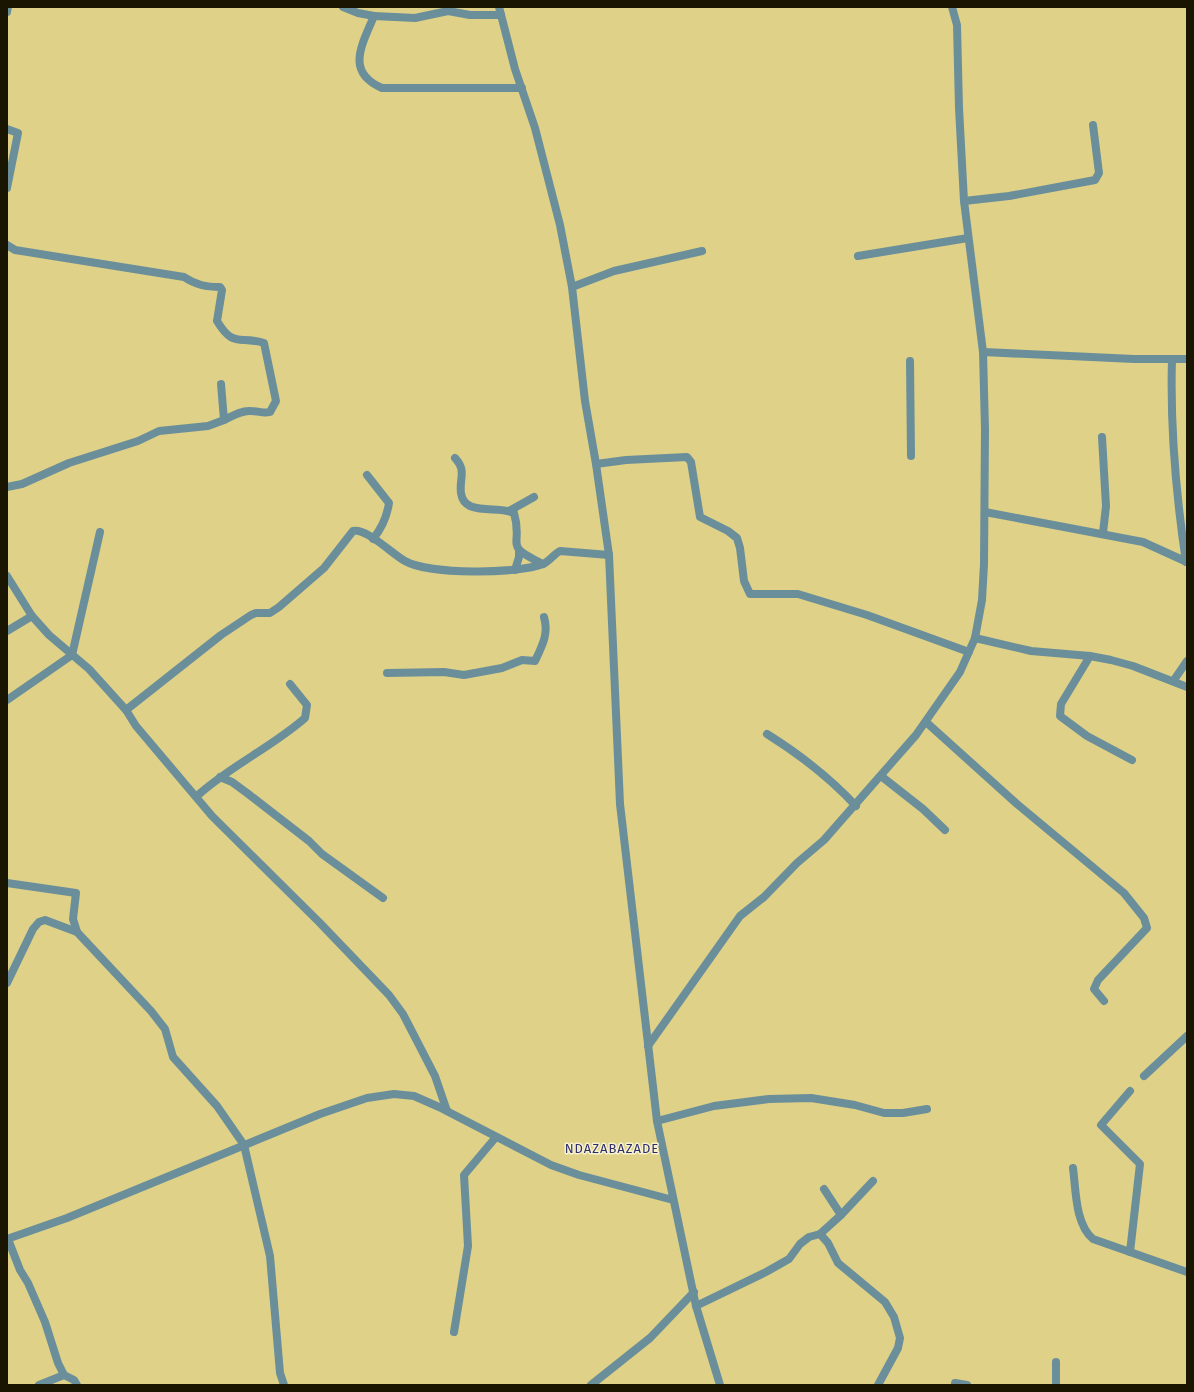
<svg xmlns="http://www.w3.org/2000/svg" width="1194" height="1392" font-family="'Fira Sans',sans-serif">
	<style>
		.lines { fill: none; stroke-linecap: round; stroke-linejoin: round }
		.street { stroke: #6b8f9a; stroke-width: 8 }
		.labels { text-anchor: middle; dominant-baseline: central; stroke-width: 3; stroke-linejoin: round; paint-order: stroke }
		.quarter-label { font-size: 13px; letter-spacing: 1px; fill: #2d2e69; stroke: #f8f1ce }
	</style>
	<rect width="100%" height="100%" fill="#dfd188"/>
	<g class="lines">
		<g class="street">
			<polyline points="343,7 358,13 374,16"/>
			<polyline points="499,7 515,69 535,128 560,225 572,287 585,401 596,464 609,555 620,804 657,1121 696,1306 720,1385"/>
			<polyline points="7,12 8,7"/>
			<path d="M501,15H470L448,11L415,18L374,16C362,45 345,72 382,88H522"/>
			<polyline points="7,129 18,133 7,188"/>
			<polyline points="964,201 1009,196 1095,180 1099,173 1093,125"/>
			<path d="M7,245L15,250L184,277C196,285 206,287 220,287L222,290L217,321C234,349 239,335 264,343L276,401L270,412C263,414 259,411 251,411C242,410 232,416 224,420"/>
			<polyline points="858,256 968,238"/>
			<polyline points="572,287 614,271 702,251"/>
			<polyline points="983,352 1134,359 1187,359"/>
			<path d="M1172,359C1170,426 1176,495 1186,562"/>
			<polyline points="910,361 911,456"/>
			<polyline points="1102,437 1106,506 1103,533"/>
			<path d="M455,458C467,471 459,478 461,493C464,517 498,505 514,513C524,547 501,544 543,564"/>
			<polyline points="596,464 626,460 687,457 691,462 700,517 728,531 737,538 740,548 744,581 750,594 798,594 867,615 969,652"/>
			<path d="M367,475L389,503C387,516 382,528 373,539"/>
			<polyline points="7,487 22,484 69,463 138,441 159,431 208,426 224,420 221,384"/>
			<polyline points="509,511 534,497"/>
			<polyline points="985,512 1143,542 1187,562"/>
			<polyline points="515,570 519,557 519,551"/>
			<polyline points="7,576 32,616 49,635 89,669 126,710 136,726 212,816 319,922 389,995 403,1014 435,1076 447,1111"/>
			<polyline points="7,631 32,616"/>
			<polyline points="975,638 1031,651 1090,656 1111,660 1133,666 1187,687"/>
			<polyline points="1090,656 1061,704 1060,716 1087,736 1132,760"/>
			<path d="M387,673L444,672L464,675L502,668L522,660L535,661C542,646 549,634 544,617"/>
			<polyline points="1174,680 1187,661"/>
			<polyline points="7,700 72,655 100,532"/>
			<path d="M126,710L221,635L251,615L256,613H270L279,607L324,568L353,531C367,528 392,554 405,561C429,575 518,574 543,564C550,561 554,554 560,551L609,555"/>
			<polyline points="926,722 1017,804 1124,893 1144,918 1147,928 1098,980 1094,989 1104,1001"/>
			<path d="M767,734C799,754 830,778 856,806"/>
			<polyline points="881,776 923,809 945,830"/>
			<polyline points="220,777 232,782 247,793 309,841 322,854 383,898"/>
			<path d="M197,796C230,766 272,747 305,718L307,705L290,684"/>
			<polyline points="7,883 76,893 73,919 77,932"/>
			<polyline points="7,983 33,929 39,922 45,920 77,932 151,1011 165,1029 173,1057 217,1106 244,1145 270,1256 280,1373 284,1385"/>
			<polyline points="648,1046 740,916 764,897 797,863 824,840 916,735 960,672 975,638 982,600 984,564 985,429 983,352 964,201 959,108 957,25 952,7"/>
			<polyline points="1144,1076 1187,1036"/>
			<polyline points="1130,1091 1101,1125 1140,1164 1130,1252"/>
			<polyline points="657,1121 714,1106 769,1099 811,1098 855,1105 884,1113 903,1113 927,1109"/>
			<path d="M1073,1168C1076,1190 1075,1224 1093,1239L1187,1272"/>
			<polyline points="824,1189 841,1215"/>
			<polyline points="820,1234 841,1215 873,1181"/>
			<polyline points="7,1239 67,1218 320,1114 367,1098 394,1094 414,1096 439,1107 551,1165 579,1175 673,1200"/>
			<polyline points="8,1239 20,1270 28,1283 45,1322 58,1363 64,1375 74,1380 77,1385"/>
			<polyline points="696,1306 766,1272 789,1259 800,1244 809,1237 820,1234 828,1243 838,1263 885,1302 894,1317 900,1338 898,1348 878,1385"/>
			<polyline points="454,1332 468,1246 464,1175 496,1137"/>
			<polyline points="1056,1362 1056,1385"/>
			<polyline points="955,1383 967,1385"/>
			<polyline points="39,1385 64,1375"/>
			<polyline points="591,1385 650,1338 694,1292"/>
		</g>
	</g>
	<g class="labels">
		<g class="quarter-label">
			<text x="612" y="1148">NDAZABAZADE</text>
		</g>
	</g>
	<rect width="1194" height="1392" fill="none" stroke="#1a1500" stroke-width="16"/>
</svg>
